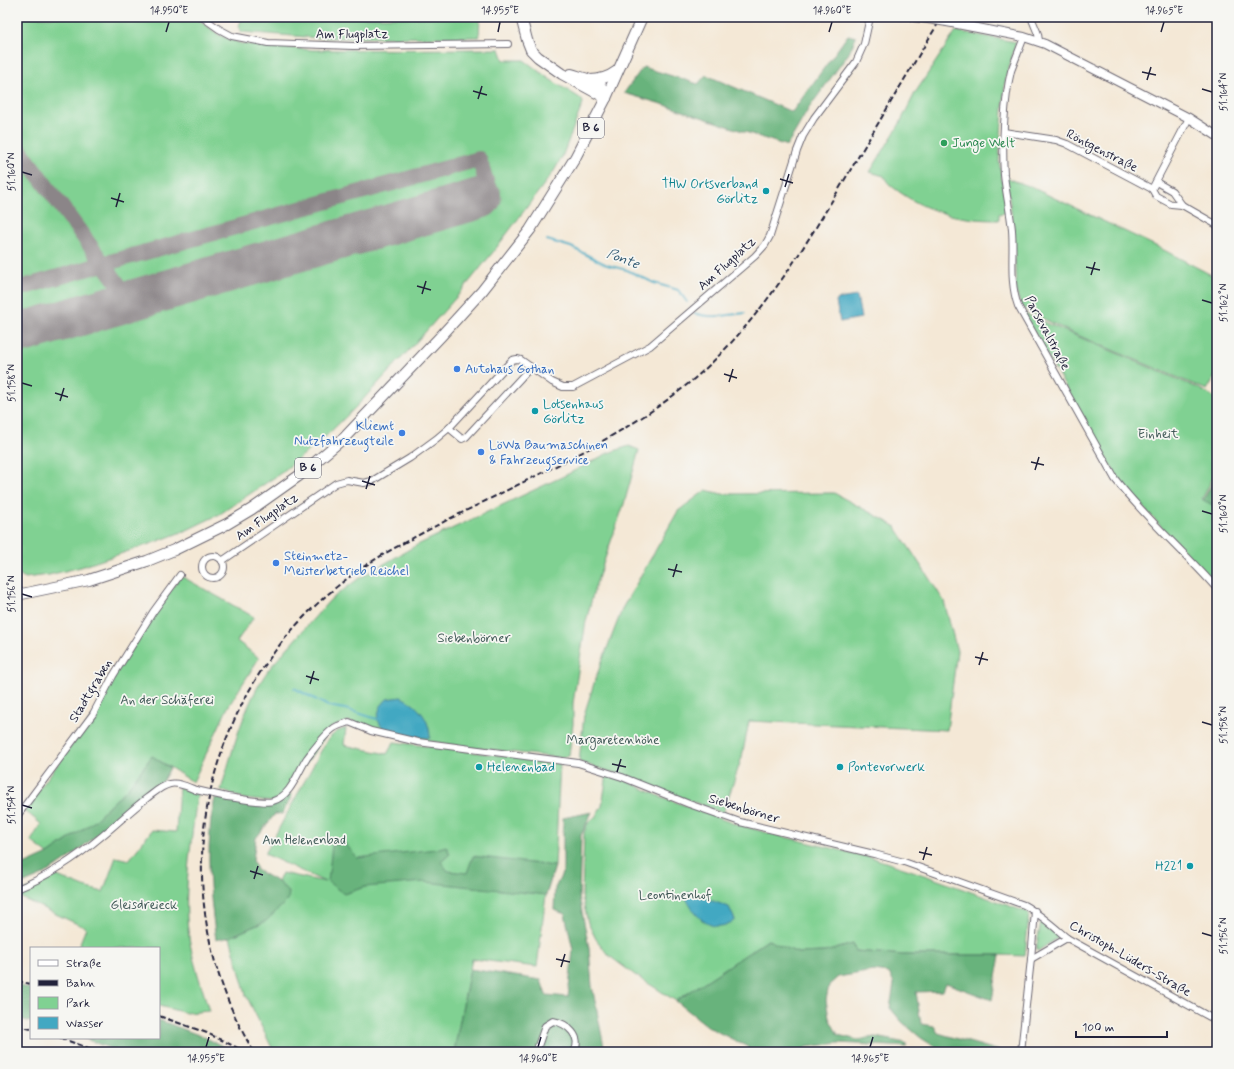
<svg xmlns="http://www.w3.org/2000/svg" width="1234" height="1069" font-family="Mynerve,sans-serif">
	<style>
		.green { fill: #80d192; stroke: #517a66 }
		.forest { fill: #68b37c; stroke: #456a5c }
		.water { fill: #42a8c2; stroke: #32657e }
		.lines { fill: none; stroke-linecap: round; stroke-linejoin: round }
		.stream { stroke: #42a8c2; stroke-width: 2 }
		.taxiway { stroke: #8b8588; stroke-width: 16 }
		.runway { stroke: #8b8588; stroke-width: 41 }
		.minor-casing { stroke: #6c6771; stroke-width: 8 }
		.tertiary-casing { stroke: #6c6771; stroke-width: 10 }
		.primary-casing { stroke: #6c6771; stroke-width: 12 }
		.minor { stroke: #fff; stroke-width: 6 }
		.tertiary { stroke: #fff; stroke-width: 8 }
		.primary { stroke: #fff; stroke-width: 10 }
		.rail { stroke: #22223b; stroke-width: 2; stroke-dasharray: 6 3; stroke-linecap: butt }
		.minor-bridge-casing { stroke: #6c6771; stroke-width: 8; stroke-linecap: butt }
		.tertiary-bridge-casing { stroke: #6c6771; stroke-width: 10; stroke-linecap: butt }
		.minor-bridge { stroke: #fff; stroke-width: 6 }
		.tertiary-bridge { stroke: #fff; stroke-width: 8 }
		.ticks { fill: none; stroke: #22223b; stroke-width: 1.5 }
		.leisure-dot { fill: #2e9e5b; stroke: #f6f6f2; stroke-width: 1.5 }
		.culture-dot { fill: #0f9aa8; stroke: #f6f6f2; stroke-width: 1.5 }
		.shop-dot { fill: #3f7fe0; stroke: #f6f6f2; stroke-width: 1.5 }
		.labels { text-anchor: middle; dominant-baseline: central; stroke-width: 3.5; stroke-linejoin: round; paint-order: stroke }
		.shield { fill: #f6f6f2; stroke: #626272; stroke-width: 1 }
		.shield-label { font-size: 12px; font-weight: bold; fill: #22223b }
		.street-label { font-size: 13px; fill: #22223b; stroke: #f6f6f2 }
		.leisure-label { font-size: 13px; fill: #27864d; stroke: #f6f6f2; text-anchor: start }
		.culture-label { font-size: 13px; fill: #0d838f; stroke: #f6f6f2; text-anchor: start }
		.shop-label { font-size: 13px; fill: #366cbe; stroke: #f6f6f2; text-anchor: start }
		.park-label { font-size: 13px; fill: #3e5755; stroke: #f6f6f2 }
		.water-label { font-size: 14px; font-style: italic; fill: #2f5871; stroke: #f6f6f2 }
		.neatline { fill: none; stroke: #22223b; stroke-width: 1.5 }
		.ticks-label { font-size: 10px; text-anchor: middle; fill: #22223b }
	</style>
	<rect width="100%" height="100%" fill="#f6f6f2"/>
	<filter id="ink" filterUnits="userSpaceOnUse"><feTurbulence type="fractalNoise" baseFrequency=".025" numOctaves="2"/><feDisplacementMap in="SourceGraphic" scale="8" xChannelSelector="R" yChannelSelector="G"/><feConvolveMatrix kernelMatrix="1 2 1 2 8 2 1 2 1" color-interpolation-filters="sRGB"/></filter>
	<filter id="wash" filterUnits="userSpaceOnUse"><feTurbulence type="fractalNoise" baseFrequency=".012" numOctaves="4" result="noise"/><feDisplacementMap in="SourceGraphic" scale="16" xChannelSelector="R" yChannelSelector="G"/><feGaussianBlur stdDeviation="0.9" result="paint"/><feColorMatrix in="noise" values="0 0 0 0 0 0 0 0 0 0 0 0 0 0 0 0 0 1.4 0 .05"/><feComposite in="paint" operator="in"/></filter>
	<g filter="url(#wash)">
		<rect width="100%" height="100%" fill="#f4e8d6"/>
		<g class="green">
			<polygon points="17,17 195,17 219,35 242,44 313,50 500,49 504,60 524,60 551,80 580,98 582,100 583,103 562,157 554,171 494,251 461,292 410,349 355,408 323,439 281,473 220,514 187,530 150,544 81,567 49,575 25,578 17,573"/>
			<polygon points="243,17 480,17 479,37 319,38 242,32 238,27"/>
			<path d="M956,31L1016,42L1005,83L999,161L1007,212L999,214V220C964,220 931,214 901,193C894,188 887,184 884,176L870,172L899,125L915,93Z"/>
			<polygon points="1006,178 1029,186 1160,248 1217,278 1217,373 1207,390 1070,332 1026,310 1021,306 1016,292 1014,230"/>
			<polygon points="1023,313 1198,388 1217,399 1217,470 1202,499 1217,507 1217,586 1121,484"/>
			<path d="M629,446L639,450L624,504L595,587L586,621L573,703V724L569,756L562,758L452,745L394,735L348,721L332,727L283,796L272,802L244,799L221,790C233,749 244,704 269,669L330,600L358,579L415,546L568,474L608,453Z"/>
			<polygon points="706,490 722,494 834,493 895,526 944,601 957,651 947,730 749,721 742,757 723,813 621,775 579,762 584,715 596,677 623,607 678,511"/>
			<polygon points="181,576 254,617 237,641 259,658 228,707 193,782 152,756 128,788 92,823 48,854 31,841 41,824 24,810 93,716 114,676 155,613"/>
			<polygon points="346,728 344,745 387,754 394,742 560,763 555,866 546,895 537,967 472,959 454,1052 274,1052 246,995 230,937 266,921 289,892 278,882 282,873 325,882 265,854 327,740 336,732"/>
			<polygon points="607,774 620,778 657,795 732,823 768,833 873,858 916,872 1029,913 1025,956 1000,955 903,955 856,951 853,944 825,952 798,953 768,940 676,1001 635,975 608,955 596,939 588,923 582,896 584,832 588,823 596,816 602,806"/>
			<path d="M179,787L197,794C192,840 181,897 190,943C194,966 203,989 209,1011L186,1013L159,1006V948H78L86,928L17,896V894L39,884L55,875L84,887L103,892L116,857L129,860L152,830L176,832Z"/>
			<polygon points="1041,921 1042,921 1059,937 1038,951 1036,950"/>
		</g>
		<g class="forest">
			<polygon points="848,35 856,37 849,53 809,108 787,146 665,105 624,93 643,67 698,84 706,75 792,112"/>
			<polygon points="1217,475 1217,507 1203,500"/>
			<polygon points="152,756 170,768 162,782 64,862 41,876 17,886 17,866 26,864 48,854 92,823 128,788"/>
			<path d="M290,793L292,796L282,814H275L256,838L253,860L257,870L278,882L289,892L288,900L266,921L230,937L216,940C211,904 207,868 210,832C210,820 213,809 215,798L267,806L280,802Z"/>
			<polygon points="592,812 581,835 579,896 589,948 592,986 605,1052 518,1052 518,1051 513,1052 454,1052 470,969 541,980 546,995 568,997 573,950 565,914 554,910 555,888 563,872 563,818"/>
			<polygon points="345,843 357,858 436,849 446,846 450,854 441,862 448,871 467,873 473,856 555,866 546,895 425,882 365,887 344,894 328,882 332,845"/>
			<polygon points="768,940 798,953 825,952 853,944 856,951 903,955 1000,955 992,1000 946,983 943,991 916,992 921,1024 934,1026 938,1033 1003,1052 943,1052 921,1038 902,1022 890,1008 894,984 889,973 873,971 838,977 829,985 826,1000 829,1018 838,1035 858,1040 875,1037 906,1043 906,1047 839,1043 807,1047 797,1052 748,1052 748,1047 710,1028 676,1001"/>
			<polygon points="17,985 31,989 31,1022 17,1018"/>
			<polygon points="159,1020 204,1037 235,1052 119,1052 83,1038 159,1038"/>
		</g>
		<g class="water">
			<polygon points="857,296 861,318 840,322 836,302 838,299"/>
			<path d="M401,697C418,705 430,719 430,738C420,738 389,734 382,727C380,725 379,721 377,719L380,707L387,699Z"/>
			<path d="M689,892L729,907L735,920C712,936 696,918 686,898Z"/>
		</g>
		<g class="lines">
			<g class="stream">
				<polyline points="547,240 571,247 607,265 627,270 654,283 678,290 687,302"/>
				<path d="M694,313C711,319 727,315 745,313"/>
				<polyline points="294,688 328,706 345,709 377,719"/>
			</g>
			<g class="taxiway">
				<polyline points="17,146 130,300"/>
				<polyline points="17,289 103,264 479,159 488,187 481,198"/>
			</g>
			<polyline class="runway" points="17,334 481,198"/>
		</g>
	</g>
	<g filter="url(#ink)">
		<g class="lines">
			<g class="minor-casing">
				<g id="minor">
					<polyline points="202,17 219,29 232,36 268,43 353,46 508,44"/>
					<polyline points="1031,17 1038,34 1039,41"/>
					<path d="M1024,37C1020,48 1015,60 1011,71C1004,100 1002,146 1004,175C1006,193 1010,211 1012,230C1014,255 1009,281 1018,306L1115,479C1145,518 1184,551 1217,589"/>
					<polyline points="1004,132 1056,140 1067,144 1152,189 1156,196 1171,204 1182,205 1217,225"/>
					<polyline points="1156,182 1172,191 1182,205"/>
					<polyline points="1152,189 1189,118"/>
					<polyline points="449,428 462,439 466,437 531,367"/>
					<circle cx="213" cy="567" r="11"/>
					<polyline points="222,561 336,483 347,480 364,483 372,481 410,458 436,439 449,428 512,360 517,359 521,360 552,382 563,387 573,387 650,346 755,256 765,245 770,236 797,151 803,136 814,118 856,62 864,44 870,17"/>
					<path d="M227,797C238,798 265,804 273,801C292,795 297,773 307,758C314,749 325,734 334,728C338,725 344,724 349,722L371,731L418,742L578,763L622,777L689,804L740,822L874,854L904,862L1024,905C1040,914 1053,926 1067,938L1217,1021"/>
					<polyline points="17,816 93,714 113,676 153,612 180,575"/>
					<path d="M17,889C49,876 76,858 102,836C117,824 131,810 147,798C154,793 161,786 170,784C178,782 188,787 196,790"/>
					<polyline points="1031,959 1067,938"/>
					<path d="M536,1052L545,1026L553,1021C567,1023 583,1037 574,1052"/>
					<polyline points="1021,1052 1031,959 1035,911"/>
				</g>
			</g>
			<g class="tertiary-casing">
				<g id="tertiary">
					<polyline points="913,17 928,19"/>
					<polyline points="947,22 1024,37 1045,44 1189,118 1217,136"/>
				</g>
			</g>
			<g class="primary-casing">
				<g id="primary">
					<polyline points="521,17 527,40 531,50 538,57 562,74 606,98"/>
					<path d="M571,74C585,79 604,80 606,98"/>
					<path d="M590,80C601,80 609,77 617,71"/>
					<polyline points="17,595 89,580 147,561 174,550 227,524 252,509 300,475 345,437 441,336 482,291 530,230 575,158 606,98 642,17"/>
				</g>
			</g>
			<use href="#minor" class="minor"/>
			<use href="#tertiary" class="tertiary"/>
			<use href="#primary" class="primary"/>
			<g class="rail">
				<polyline points="17,981 31,984"/>
				<polyline points="159,1016 207,1033 246,1052"/>
				<polyline points="17,1026 31,1029"/>
				<polyline points="60,1038 100,1052"/>
				<path d="M254,1052C211,982 193,895 206,814C222,715 277,627 359,570C388,550 419,535 449,519C482,503 515,486 548,470C603,442 658,412 704,370C761,317 800,255 839,189C874,131 907,74 942,17"/>
			</g>
			<g class="minor-bridge-casing">
				<polyline id="minor-bridge" points="196,790 227,797"/>
			</g>
			<g class="tertiary-bridge-casing">
				<polyline id="tertiary-bridge" points="928,19 947,22"/>
			</g>
			<use href="#minor-bridge" class="minor-bridge"/>
			<use href="#tertiary-bridge" class="tertiary-bridge"/>
		</g>
	</g>
	<path class="ticks" d="M166,32L169,22M498,32L500,22M829,32L832,22M1161,32L1164,22M1142,72L1156,75M1147,80L1151,67M1202,89L1212,92M473,91L487,95M478,99L482,86M22,172L32,175M780,179L793,183M785,187L789,174M111,198L124,202M116,207L120,193M1086,267L1100,270M1091,275L1095,262M417,286L431,290M422,294L426,281M1202,300L1212,303M724,374L737,378M729,382L733,369M22,383L32,386M55,393L68,397M60,401L64,388M1031,462L1044,465M1035,470L1039,457M362,481L375,485M366,489L370,476M1202,511L1212,514M668,569L682,572M673,577L677,564M22,594L32,597M975,657L988,660M979,665L983,652M306,676L319,680M310,684L314,671M1202,722L1212,725M612,764L626,767M617,772L621,759M22,805L32,808M919,852L932,855M923,860L927,847M250,871L263,875M254,879L258,866M1202,933L1212,936M556,959L570,962M561,967L565,954M206,1047L209,1037M538,1047L541,1037M870,1047L873,1037"/>
	<circle class="leisure-dot" cx="944" cy="143" r="4"/>
	<g class="culture-dot">
		<circle cx="766" cy="191" r="4"/>
		<circle cx="535" cy="411" r="4"/>
		<circle cx="479" cy="767" r="4"/>
		<circle cx="840" cy="767" r="4"/>
		<circle cx="1190" cy="866" r="4"/>
	</g>
	<g class="shop-dot">
		<circle cx="457" cy="369" r="4"/>
		<circle cx="402" cy="433" r="4"/>
		<circle cx="481" cy="452" r="4"/>
		<circle cx="276" cy="563" r="4"/>
	</g>
	<g class="labels">
		<g class="shield">
			<rect x="578" y="118" width="26" height="20" rx="3"/>
			<rect x="295" y="458" width="26" height="20" rx="3"/>
		</g>
		<g class="shield-label">
			<text x="591" y="128">B 6</text>
			<text x="308" y="468">B 6</text>
		</g>
		<g class="street-label">
			<text x="352" y="34">Am Flugplatz</text>
			<text transform="translate(1102 151) rotate(27)">Röntgenstraße</text>
			<text transform="translate(727 264) rotate(-42)">Am Flugplatz</text>
			<text transform="translate(1047 333) rotate(62)">Parsevalstraße</text>
			<text transform="translate(267 517) rotate(-35)">Am Flugplatz</text>
			<text transform="translate(91 691) rotate(-59)">Stadtgraben</text>
			<text transform="translate(744 809) rotate(17)">Siebenbörner</text>
			<text transform="translate(1130 959) rotate(30)">Christoph-Lüders-Straße</text>
		</g>
		<g class="leisure-label">
			<text x="952" y="143">Junge Welt</text>
		</g>
		<g class="culture-label">
			<text x="758" y="184" text-anchor="end">THW Ortsverband<tspan x="758" dy="15">Görlitz</tspan></text>
			<text x="543" y="404">Lotsenhaus<tspan x="543" dy="15">Görlitz</tspan></text>
			<text x="487" y="767">Helenenbad</text>
			<text x="848" y="767">Pontevorwerk</text>
			<text x="1182" y="866" text-anchor="end">H221</text>
		</g>
		<g class="shop-label">
			<text x="465" y="369">Autohaus Gothan</text>
			<text x="394" y="426" text-anchor="end">Kliemt<tspan x="394" dy="15">Nutzfahrzeugteile</tspan></text>
			<text x="489" y="445">LöWa Baumaschinen<tspan x="489" dy="15">&amp; Fahrzeugservice</tspan></text>
			<text x="284" y="556">Steinmetz-<tspan x="284" dy="15">Meisterbetrieb Reichel</tspan></text>
		</g>
		<g class="park-label">
			<text x="1158" y="434">Einheit</text>
			<text x="474" y="638">Siebenbörner</text>
			<text x="167" y="700">An der Schäferei</text>
			<text x="613" y="740">Margaretenhöhe</text>
			<text x="304" y="840">Am Helenenbad</text>
			<text x="675" y="895">Leontinenhof</text>
			<text x="144" y="905">Gleisdreieck</text>
		</g>
		<g class="water-label">
			<text transform="translate(623 259) rotate(21)">Ponte</text>
		</g>
	</g>
	<rect width="1234" height="1069" fill="none" stroke="#f6f6f2" stroke-width="44"/>
	<rect x="30" y="947" width="130" height="92" fill="#f6f6f2" stroke="#a1a1a9"/>
	<rect x="38" y="960" width="20" height="6" fill="#ffffff" stroke="#a1a1a9"/>
	<text x="66" y="967" font-size="12" fill="#22223b">Straße</text>
	<rect x="38" y="980" width="20" height="6" fill="#22223b" stroke="#a1a1a9"/>
	<text x="66" y="987" font-size="12" fill="#22223b">Bahn</text>
	<rect x="38" y="997" width="20" height="12" fill="#80d192" stroke="#a1a1a9"/>
	<text x="66" y="1007" font-size="12" fill="#22223b">Park</text>
	<rect x="38" y="1017" width="20" height="12" fill="#42a8c2" stroke="#a1a1a9"/>
	<text x="66" y="1027" font-size="12" fill="#22223b">Wasser</text>
	<path d="M1076 1031v6h91v-6" fill="none" stroke="#22223b" stroke-width="2"/>
	<text x="1082" y="1031" font-size="12" fill="#22223b" stroke="#f6f6f2" stroke-width="3" paint-order="stroke">100 m</text>
	<rect x="22" y="22" width="1190" height="1025" class="neatline"/>
	<g class="ticks-label">
		<text x="169" y="14">14.950°E</text>
		<text x="500" y="14">14.955°E</text>
		<text x="832" y="14">14.960°E</text>
		<text x="1164" y="14">14.965°E</text>
		<text transform="translate(1223 92) rotate(-90)" y="4">51.164°N</text>
		<text transform="translate(11 172) rotate(-90)" y="4">51.160°N</text>
		<text transform="translate(1223 303) rotate(-90)" y="4">51.162°N</text>
		<text transform="translate(11 383) rotate(-90)" y="4">51.158°N</text>
		<text transform="translate(1223 514) rotate(-90)" y="4">51.160°N</text>
		<text transform="translate(11 594) rotate(-90)" y="4">51.156°N</text>
		<text transform="translate(1223 725) rotate(-90)" y="4">51.158°N</text>
		<text transform="translate(11 805) rotate(-90)" y="4">51.154°N</text>
		<text transform="translate(1223 936) rotate(-90)" y="4">51.156°N</text>
		<text x="206" y="1062">14.955°E</text>
		<text x="538" y="1062">14.960°E</text>
		<text x="870" y="1062">14.965°E</text>
	</g>
</svg>
